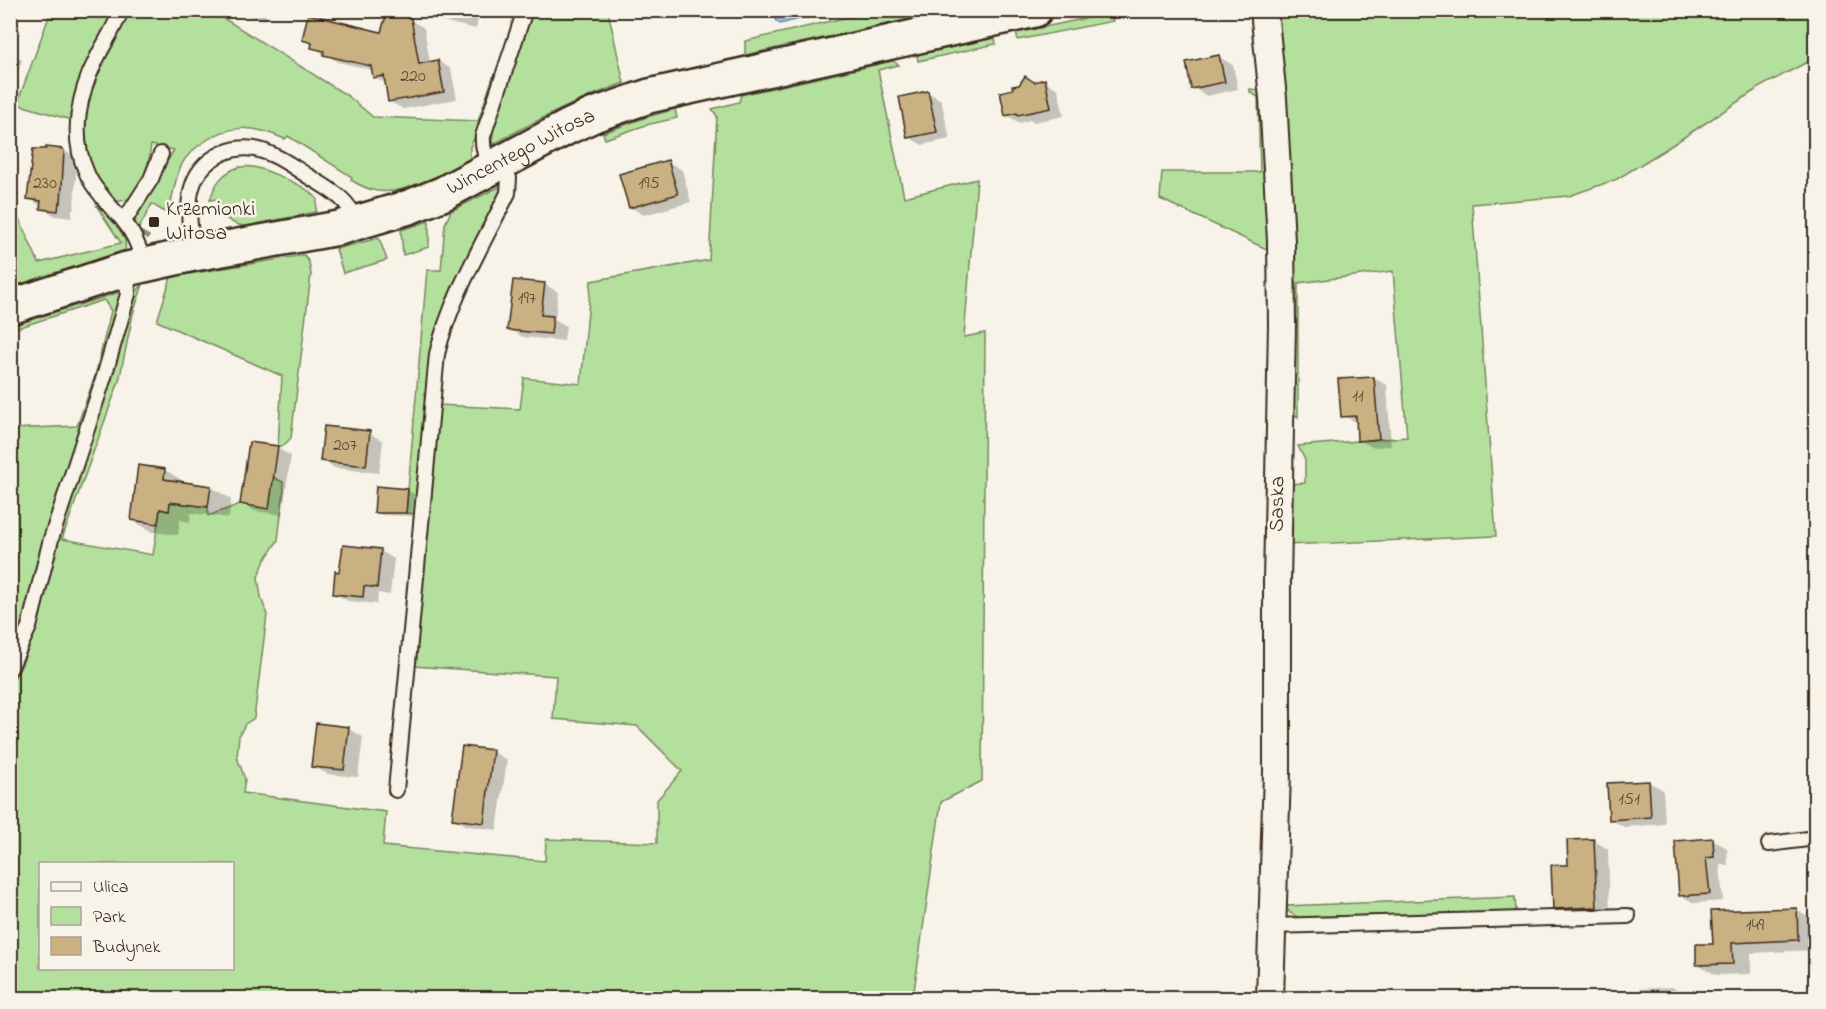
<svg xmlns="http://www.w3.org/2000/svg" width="1826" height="1009" font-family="'Indie Flower',sans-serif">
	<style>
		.green { fill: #b4e09e; stroke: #78855e; stroke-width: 1.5; fill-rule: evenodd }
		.water { fill: #93bfec; stroke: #70839a; stroke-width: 1.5 }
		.shadow { fill: #0003 }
		.building { fill: #c9b181; stroke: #3b2a1e; stroke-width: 1.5 }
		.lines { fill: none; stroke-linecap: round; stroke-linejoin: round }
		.lane-casing { stroke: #3b2a1e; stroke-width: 18 }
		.street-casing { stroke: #3b2a1e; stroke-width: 30 }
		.secondary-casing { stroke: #3b2a1e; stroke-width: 38 }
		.lane { stroke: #f7f3e8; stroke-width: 14 }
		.street { stroke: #f7f3e8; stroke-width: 26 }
		.secondary { stroke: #f7f3e8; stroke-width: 33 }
		.poi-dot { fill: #3b2a1e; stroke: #f7f3e8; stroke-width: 2 }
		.labels { text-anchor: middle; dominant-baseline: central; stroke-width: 5; stroke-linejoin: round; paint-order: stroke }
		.number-label { font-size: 18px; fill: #5e4c37 }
		.street-label { font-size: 21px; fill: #3b2a1e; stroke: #f7f3e8 }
		.poi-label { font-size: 21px; fill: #3b2a1e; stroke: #f7f3e8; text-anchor: start }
	</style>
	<rect width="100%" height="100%" fill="#f7f3e8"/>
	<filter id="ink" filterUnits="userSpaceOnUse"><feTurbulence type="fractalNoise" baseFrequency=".0167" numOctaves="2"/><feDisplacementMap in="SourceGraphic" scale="12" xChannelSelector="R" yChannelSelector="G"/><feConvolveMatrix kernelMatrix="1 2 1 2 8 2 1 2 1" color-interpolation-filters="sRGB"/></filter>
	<g filter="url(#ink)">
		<g class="green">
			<polygon points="1273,10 1815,11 1815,58 1760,87 1666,149 1617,179 1569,196 1472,204 1496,536 1286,545 1286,484 1305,483 1305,460 1298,446 1407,437 1393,271 1298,283 1298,417 1290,411"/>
			<polygon points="51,11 117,11 77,94 71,120 17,104"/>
			<path d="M126,11H186L220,16L348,96L373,117L478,121L493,77L497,79L483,120L470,147V159C444,172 407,195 377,191C367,189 359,185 351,180L352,177L288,136L285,139C254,125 229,123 201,144C194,149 186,156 182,164C174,179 173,198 168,214L152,204L138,230L149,236L148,238C136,231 133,227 137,213L174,150L151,145C149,163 144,191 126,200C122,202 117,201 112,200C56,131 93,78 126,11Z"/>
			<path d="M533,11H608L624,83C577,100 536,120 492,145L493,132L497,116Z"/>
			<polygon points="874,11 946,11 745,55 745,41"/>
			<polygon points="1111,13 1113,21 1018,40 1016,33"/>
			<polygon points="995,38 996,44 918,61 917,55"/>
			<path d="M893,61L899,65L878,70L904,197L977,179L964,337L985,333L982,781L941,802L913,998H11L10,768L18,735L11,736L10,684L20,669L36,629L57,539L136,292L143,284L133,314L119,381L62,539L153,555L160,509L169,511L170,502L208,507V516L240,504L269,508L273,477L283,482L284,489L278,540L265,560L258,577L261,597L267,615L254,718L245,724L239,736L237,757L245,779L243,793L386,812L383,846L545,861L546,839L657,843V800L682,771L637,726L553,719L556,676L413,666L437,405L520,409L524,378L581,384L591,281L709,260L717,116L712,109L739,102L741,95ZM40,864H232V968H40Z"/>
			<polygon points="1250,89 1256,90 1261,94 1275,253 1160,199 1162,172 1260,172 1258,97 1250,92"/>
			<polygon points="675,109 677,118 646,125 605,139 603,133 644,118"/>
			<path d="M239,167C244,167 248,166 253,167C267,170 310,187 317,199L316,212L246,226C230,225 219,215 217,199L210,200C215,183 222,173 239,167Z"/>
			<polygon points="501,186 497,202 451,296 439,325 432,352 405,665 400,665 415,514 406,513 427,270 441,270 445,224 451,211"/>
			<path d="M11,201L39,263L121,243L96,205C108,214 129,233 125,250L11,287Z"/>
			<polygon points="429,221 429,247 403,255 401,230"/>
			<polygon points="379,238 387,260 343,273 336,249"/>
			<polygon points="304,255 309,262 311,274 291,438 283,446 278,446 282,376 157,321 171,277"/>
			<polygon points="120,292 121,298 24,626 11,656 11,429 77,426 95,376 111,311 104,300 11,330 11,326"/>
			<polygon points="1515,897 1516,912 1298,917 1290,913 1285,906"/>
		</g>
		<polygon class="water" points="774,11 774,10 831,11 780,24 776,21"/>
		<g class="shadow">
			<polygon points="241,10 268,10 265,20 247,15"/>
			<polygon points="427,10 480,10 476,29 432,19 426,16"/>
			<polygon points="719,10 735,10 723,13"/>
			<polygon points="410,20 424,28 430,63 438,61 451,69 457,99 403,109 389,101 387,84 374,77 373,70 338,62 313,47 313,45 303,39 382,34"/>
			<polygon points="10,54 22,60 10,93"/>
			<polygon points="1219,57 1233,65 1238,89 1207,96 1193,88"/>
			<polygon points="1044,81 1058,89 1064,116 1033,122 1030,120 1020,123 1006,115"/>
			<polygon points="927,92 941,100 950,139 922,145 909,137"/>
			<polygon points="63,150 77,158 74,209 72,209 72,218 55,216 29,198"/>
			<polygon points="668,162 682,170 691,202 644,215 630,207"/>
			<polygon points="544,284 558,292 555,319 566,326 564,341 523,337 509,329"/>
			<polygon points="1374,378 1387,385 1391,446 1372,447 1359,440 1358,423 1343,416 1339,381"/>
			<polygon points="369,433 383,441 379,473 335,468 321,460"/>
			<polygon points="277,448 291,456 282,515 255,511 241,503"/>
			<polygon points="165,470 185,482 211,487 231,499 229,518 191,513 190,522 180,520 178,535 153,532 132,520"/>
			<polygon points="407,490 414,494 412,516 382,515 375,512"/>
			<polygon points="381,551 394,559 390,595 378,593 377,604 348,601 334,593 340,573"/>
			<polygon points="318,725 349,729 363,737 358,777 327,774 313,766"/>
			<polygon points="463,748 493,752 507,760 497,830 468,826 454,819"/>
			<polygon points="1649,782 1663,790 1665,824 1624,827 1610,819"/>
			<polygon points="1713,840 1727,848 1728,865 1720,865 1723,901 1694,903 1680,895"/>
			<polygon points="1594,841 1608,849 1610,914 1568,916 1554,908 1569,866"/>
			<polygon points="1797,910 1815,920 1816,950 1751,953 1751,974 1716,975 1697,964 1714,945"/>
			<polygon points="1672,987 1686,995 1686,998 1640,998 1639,989"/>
		</g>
		<g class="building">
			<polygon points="387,12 411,18 419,64 438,60 444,92 388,102 384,76 373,78 371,66 323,55 324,51 311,48 312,43 302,40 308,14 381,32"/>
			<polygon points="1219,55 1225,82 1191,89 1186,62"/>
			<polygon points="1025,76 1034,82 1045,79 1051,108 1018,115 1017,113 1005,116 1000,92 1013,89 1012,86 1019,85"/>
			<polygon points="928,91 937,132 907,138 899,97"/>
			<polygon points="46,147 63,149 64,151 61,203 59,202 58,211 40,209 41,201 27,199 33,149 46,149"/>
			<polygon points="668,160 678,194 629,208 619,174"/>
			<polygon points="513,280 545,283 541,315 553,316 551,334 507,330"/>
			<polygon points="1374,377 1379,439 1357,441 1356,416 1341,417 1338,379"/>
			<polygon points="324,426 370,431 366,466 320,461"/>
			<polygon points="249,442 278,446 269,509 240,504"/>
			<polygon points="138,465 165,469 164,479 211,486 208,507 170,502 169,511 160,509 158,524 131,520"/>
			<polygon points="376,486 408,489 406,513 374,513"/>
			<polygon points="343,545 381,549 377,588 364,586 363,597 333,594 335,571 339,572"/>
			<polygon points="316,723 349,727 344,770 311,767"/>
			<polygon points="462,746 493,750 484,823 452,819"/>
			<polygon points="1649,781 1651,817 1609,820 1607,783"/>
			<polygon points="1713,838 1714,857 1706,858 1710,894 1679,896 1675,841"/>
			<polygon points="1594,839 1597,907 1553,909 1551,865 1568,865 1567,840"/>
			<polygon points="1797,908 1798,940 1732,943 1733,964 1696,965 1696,944 1713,944 1711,911"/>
		</g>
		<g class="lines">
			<g class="lane-casing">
				<g id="lane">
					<path d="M121,10C115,28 104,43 96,60C79,93 70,136 86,171C89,180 95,188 101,195C107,204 115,211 122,219C133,232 140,248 144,264"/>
					<path d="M491,169C486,157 482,149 483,136L525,10"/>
					<polyline points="124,221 151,179 161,154"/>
					<path d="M194,254C188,216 180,172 223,153C238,147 254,147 268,153C282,158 295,168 308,176C329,189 348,198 357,222"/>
					<polyline points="10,668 29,627 51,539 104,377 128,294 127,269"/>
					<path d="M396,790L437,354C451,297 482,246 508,193L509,178L502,163"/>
					<polyline points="1769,844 1816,838"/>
					<polyline points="1272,926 1628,916"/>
				</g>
			</g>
			<g class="street-casing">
				<polyline id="street" points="1264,10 1273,98 1281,241 1282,324 1277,582 1277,772 1270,998"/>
			</g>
			<g class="secondary-casing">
				<g id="secondary">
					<path id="s1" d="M10,307L127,269L194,254L339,228L409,207L442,194L568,127L594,115L649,96L1035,10"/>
				</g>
			</g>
			<use href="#lane" class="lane"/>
			<use href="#street" class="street"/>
			<use href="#secondary" class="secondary"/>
		</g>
	</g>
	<rect class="poi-dot" x="148" y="216" width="12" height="12" rx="3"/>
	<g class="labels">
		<g class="number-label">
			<text x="413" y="77">220</text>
			<text x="45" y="184">230</text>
			<text x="649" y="184">195</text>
			<text x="527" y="299">197</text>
			<text x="1358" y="397">11</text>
			<text x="345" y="446">207</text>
			<text x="1629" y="800">151</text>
			<text x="1755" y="926">149</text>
		</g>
		<g class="street-label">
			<text stroke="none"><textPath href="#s1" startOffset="537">Wincentego Witosa</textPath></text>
			<text transform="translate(1278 504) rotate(-89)">Saska</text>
		</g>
		<g class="poi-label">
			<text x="166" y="210">Krzemionki<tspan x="166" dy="24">Witosa</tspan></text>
		</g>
	</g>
	<rect width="1826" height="1009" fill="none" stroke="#f7f3e8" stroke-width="36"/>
	<rect x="18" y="18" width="1790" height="973" fill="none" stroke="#3b2a1e" stroke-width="2" filter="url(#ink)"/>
	<rect x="39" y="862" width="195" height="108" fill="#f7f3e8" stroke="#aca397" stroke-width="1.5"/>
	<rect x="51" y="882" width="30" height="9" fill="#f7f3e8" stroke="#aca397" stroke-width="1.5"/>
	<text x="93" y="892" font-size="18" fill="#3b2a1e">Ulica</text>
	<rect x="51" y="907" width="30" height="18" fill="#b4e09e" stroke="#aca397" stroke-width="1.5"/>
	<text x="93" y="922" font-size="18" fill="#3b2a1e">Park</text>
	<rect x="51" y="937" width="30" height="18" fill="#c9b181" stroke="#aca397" stroke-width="1.5"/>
	<text x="93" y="952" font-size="18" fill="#3b2a1e">Budynek</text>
</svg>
